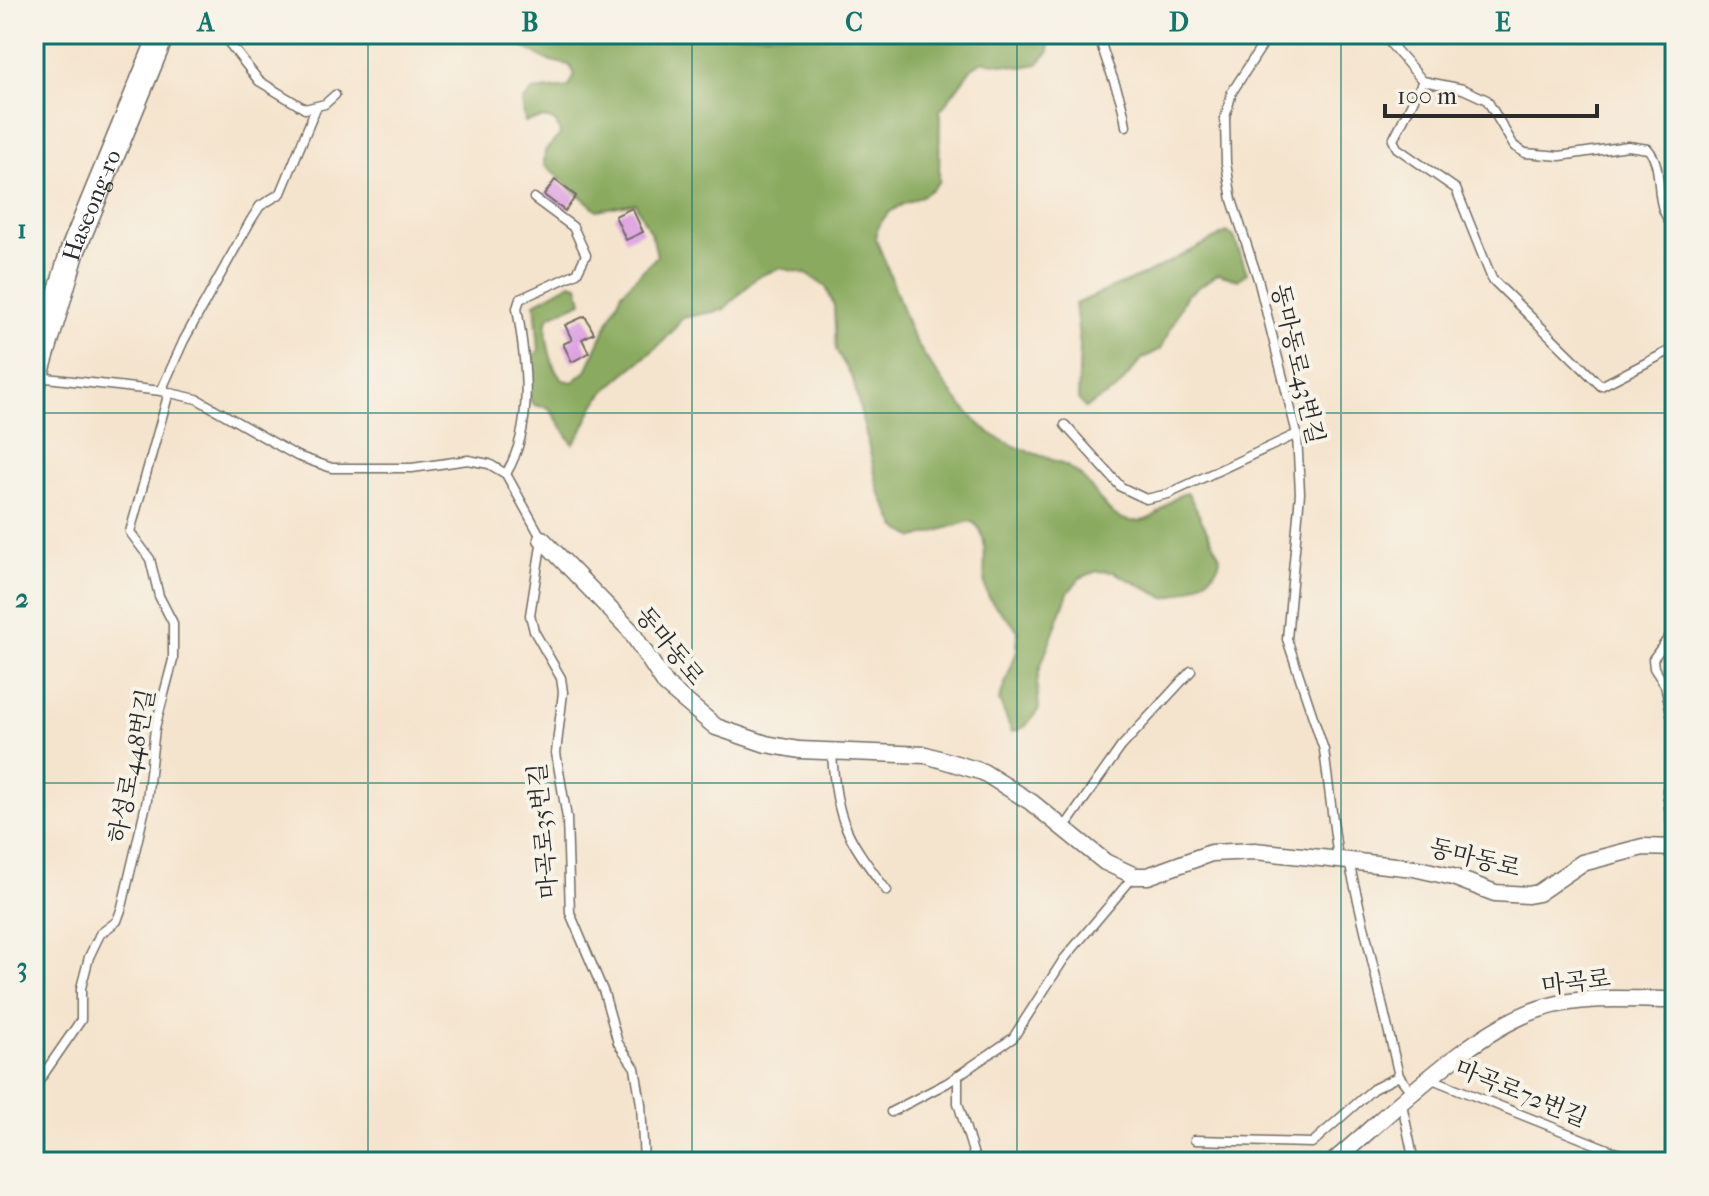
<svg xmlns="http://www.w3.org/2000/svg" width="1709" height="1196" font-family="'IM FELL French Canon','Noto Serif KR',serif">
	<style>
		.forest { fill: #8aaa5e; stroke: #5a6a44; stroke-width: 2 }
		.building { fill: #dea4e2 }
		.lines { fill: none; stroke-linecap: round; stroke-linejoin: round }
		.lane-casing { stroke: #726c64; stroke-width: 11 }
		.street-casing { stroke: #726c64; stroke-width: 19 }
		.secondary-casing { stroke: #726c64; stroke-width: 27 }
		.lane { stroke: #fff; stroke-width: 8 }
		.street { stroke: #fff; stroke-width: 16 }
		.secondary { stroke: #fff; stroke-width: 24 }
		.grid { fill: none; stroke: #0f766e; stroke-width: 2; stroke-opacity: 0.55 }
		.labels { text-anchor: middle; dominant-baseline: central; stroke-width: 8; stroke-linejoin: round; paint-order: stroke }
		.street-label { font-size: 24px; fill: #2b2b2b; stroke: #f7f3e8 }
		.neatline { fill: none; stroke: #0f766e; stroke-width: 3 }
		.grid-label { font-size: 26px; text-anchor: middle; font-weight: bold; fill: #0f766e }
	</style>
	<rect width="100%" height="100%" fill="#f7f3e8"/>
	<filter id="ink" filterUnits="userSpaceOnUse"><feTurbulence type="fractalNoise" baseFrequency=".0125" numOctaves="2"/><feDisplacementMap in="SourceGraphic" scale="16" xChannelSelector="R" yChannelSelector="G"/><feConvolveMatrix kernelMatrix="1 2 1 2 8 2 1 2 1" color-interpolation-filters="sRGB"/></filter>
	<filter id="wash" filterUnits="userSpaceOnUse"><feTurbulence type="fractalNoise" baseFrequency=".006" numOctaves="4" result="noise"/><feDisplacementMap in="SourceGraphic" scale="32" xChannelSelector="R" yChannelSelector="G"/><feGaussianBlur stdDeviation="1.8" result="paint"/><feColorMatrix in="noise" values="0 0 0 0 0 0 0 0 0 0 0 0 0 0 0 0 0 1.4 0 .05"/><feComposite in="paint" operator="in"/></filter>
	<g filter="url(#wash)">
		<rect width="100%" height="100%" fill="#f5e4cd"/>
		<g class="forest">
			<path d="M518,34H1048L1049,52L1038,64L1021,67L983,61L972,68L940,111L939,181C921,207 884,197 875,238C889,268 898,299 910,330C923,358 967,418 993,435C1017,451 1048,455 1072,469C1095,483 1101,516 1130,521C1161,525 1167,494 1188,493L1220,557C1220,578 1183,594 1165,598L1114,572L1097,571L1080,578L1068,593L1040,668L1037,683L1039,709L1025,727L1012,732L999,700L1017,651L1018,631C1008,615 987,605 985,585C982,568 992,529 970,521L915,538L897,528L879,491L853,379L836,350L834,306L826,287L807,274L780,268L757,277L723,310L682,318C662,351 626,367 601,396C588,410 586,430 573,444L549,408L535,405L530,400V360L539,350L535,303L571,283L578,285L582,302L549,316C542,330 551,370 563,380L573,382L586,371L622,292L657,256L653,238L635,203L597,210L544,165L545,151L560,135C558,114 541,117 525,122L522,102L533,91L569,87L575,75L569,65L547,60L515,42Z"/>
			<polygon points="1227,232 1234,237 1247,273 1238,280 1218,274 1186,296 1161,349 1142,359 1117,389 1085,408 1078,399 1080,346 1075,304 1150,272"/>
		</g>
		<g id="blocks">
			<g class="building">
				<polygon points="555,180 576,196 565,211 544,195"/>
				<polygon points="632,208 643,232 626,240 615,216"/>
				<polygon points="585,316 594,333 582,339 589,353 572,362 563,344 572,340 565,325"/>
			</g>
		</g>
	</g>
	<g filter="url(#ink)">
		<use href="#blocks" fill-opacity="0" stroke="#726c64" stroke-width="2"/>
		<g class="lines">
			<g class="lane-casing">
				<g id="lane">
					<polyline points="222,34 259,81 305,109 325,104 335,95"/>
					<path d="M1099,34C1105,66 1122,92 1126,126"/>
					<polyline points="1276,34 1265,41 1232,92 1225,118 1226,163 1232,200 1258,279 1297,434 1300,493 1287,639 1324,750 1338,859"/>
					<path d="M1382,34L1423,81L1463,89L1487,100L1514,146L1525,153L1560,156L1628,146L1648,149C1667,171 1650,205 1675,227"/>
					<polyline points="1423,81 1393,140 1397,148 1456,189 1492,279 1601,386 1675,348"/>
					<polyline points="38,377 161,391 197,399 297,456 332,468 412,468 468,460 489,464 506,474 542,539 530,615 534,631 561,678 563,692 556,753 567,818 570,913 604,993 618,1043 635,1068 641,1104 644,1162"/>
					<polyline points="161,391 184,340 251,220 260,206 281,193 316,108"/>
					<polyline points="1065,425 1121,487 1146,499 1168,494 1297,434"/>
					<path d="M506,474C535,425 526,361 517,308L520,299L577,273L586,255L573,227L534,198"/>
					<polyline points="1675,629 1653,659 1654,668 1665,685 1675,731"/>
					<path d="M832,754C837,823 846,836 887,891"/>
					<polyline points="1064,828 1121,747 1191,671"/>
					<polyline points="1674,848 1667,790 1675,755"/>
					<polyline points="1349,862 1399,1076"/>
					<polyline points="958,1075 958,1103 976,1162"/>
					<polyline points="1432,1079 1640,1162"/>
					<polyline points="34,1088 81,1020 81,988 89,957 100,934 117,921 122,907 147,800 155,728 173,660 173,623 159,596 150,559 130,532 169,392"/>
					<polyline points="1402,1104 1414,1162"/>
					<polyline points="891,1112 947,1083 1013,1038 1064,959 1134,876"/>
					<polyline points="1195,1140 1312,1143 1373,1089 1399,1076 1413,1094"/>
				</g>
			</g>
			<g class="street-casing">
				<g id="street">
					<polyline points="542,539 630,630 666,685 716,727 766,744 799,750 926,755 983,772 1031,802 1105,862 1135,876 1148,876 1211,853 1255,851 1414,868 1453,877 1495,893 1528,895 1538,893 1582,863 1643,847 1675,848"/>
					<path d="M1333,1162C1390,1114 1476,1026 1546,1007C1586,995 1633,1000 1675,1000"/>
				</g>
			</g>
			<g class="secondary-casing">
				<g id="secondary">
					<path id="s1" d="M34,382L73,250L162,34"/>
				</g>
			</g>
			<use href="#lane" class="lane"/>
			<use href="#street" class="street"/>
			<use href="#secondary" class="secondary"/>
		</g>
	</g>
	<path class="grid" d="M368,34V1162M692,34V1162M1017,34V1162M1341,34V1162M34,413H1675M34,783H1675"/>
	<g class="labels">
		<g class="street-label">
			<text stroke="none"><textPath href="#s1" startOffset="186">Haseong-ro</textPath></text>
			<text transform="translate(1298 364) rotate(77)">동마동로43번길</text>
			<text transform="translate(670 646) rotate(51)">동마동로</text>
			<text transform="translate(132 766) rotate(-79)">하성로448번길</text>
			<text transform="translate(543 831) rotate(-95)">마곡로35번길</text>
			<text transform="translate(1475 858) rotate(14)">동마동로</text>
			<text transform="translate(1576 982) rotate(-7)">마곡로</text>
			<text transform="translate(1521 1093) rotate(22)">마곡로72번길</text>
		</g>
	</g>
	<rect width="1709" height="1196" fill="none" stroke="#f7f3e8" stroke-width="88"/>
	<path d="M1385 104v12h212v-12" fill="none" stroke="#2b2b2b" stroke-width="4"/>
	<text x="1397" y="104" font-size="24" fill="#2b2b2b" stroke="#f7f3e8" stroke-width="6" paint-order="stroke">100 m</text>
	<rect x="44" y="44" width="1621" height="1108" class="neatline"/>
	<g class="grid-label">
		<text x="206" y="31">A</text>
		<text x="530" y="31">B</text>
		<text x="854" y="31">C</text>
		<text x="1179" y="31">D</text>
		<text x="1503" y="31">E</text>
		<text x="22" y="238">1</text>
		<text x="22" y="607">2</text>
		<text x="22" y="976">3</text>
	</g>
</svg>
